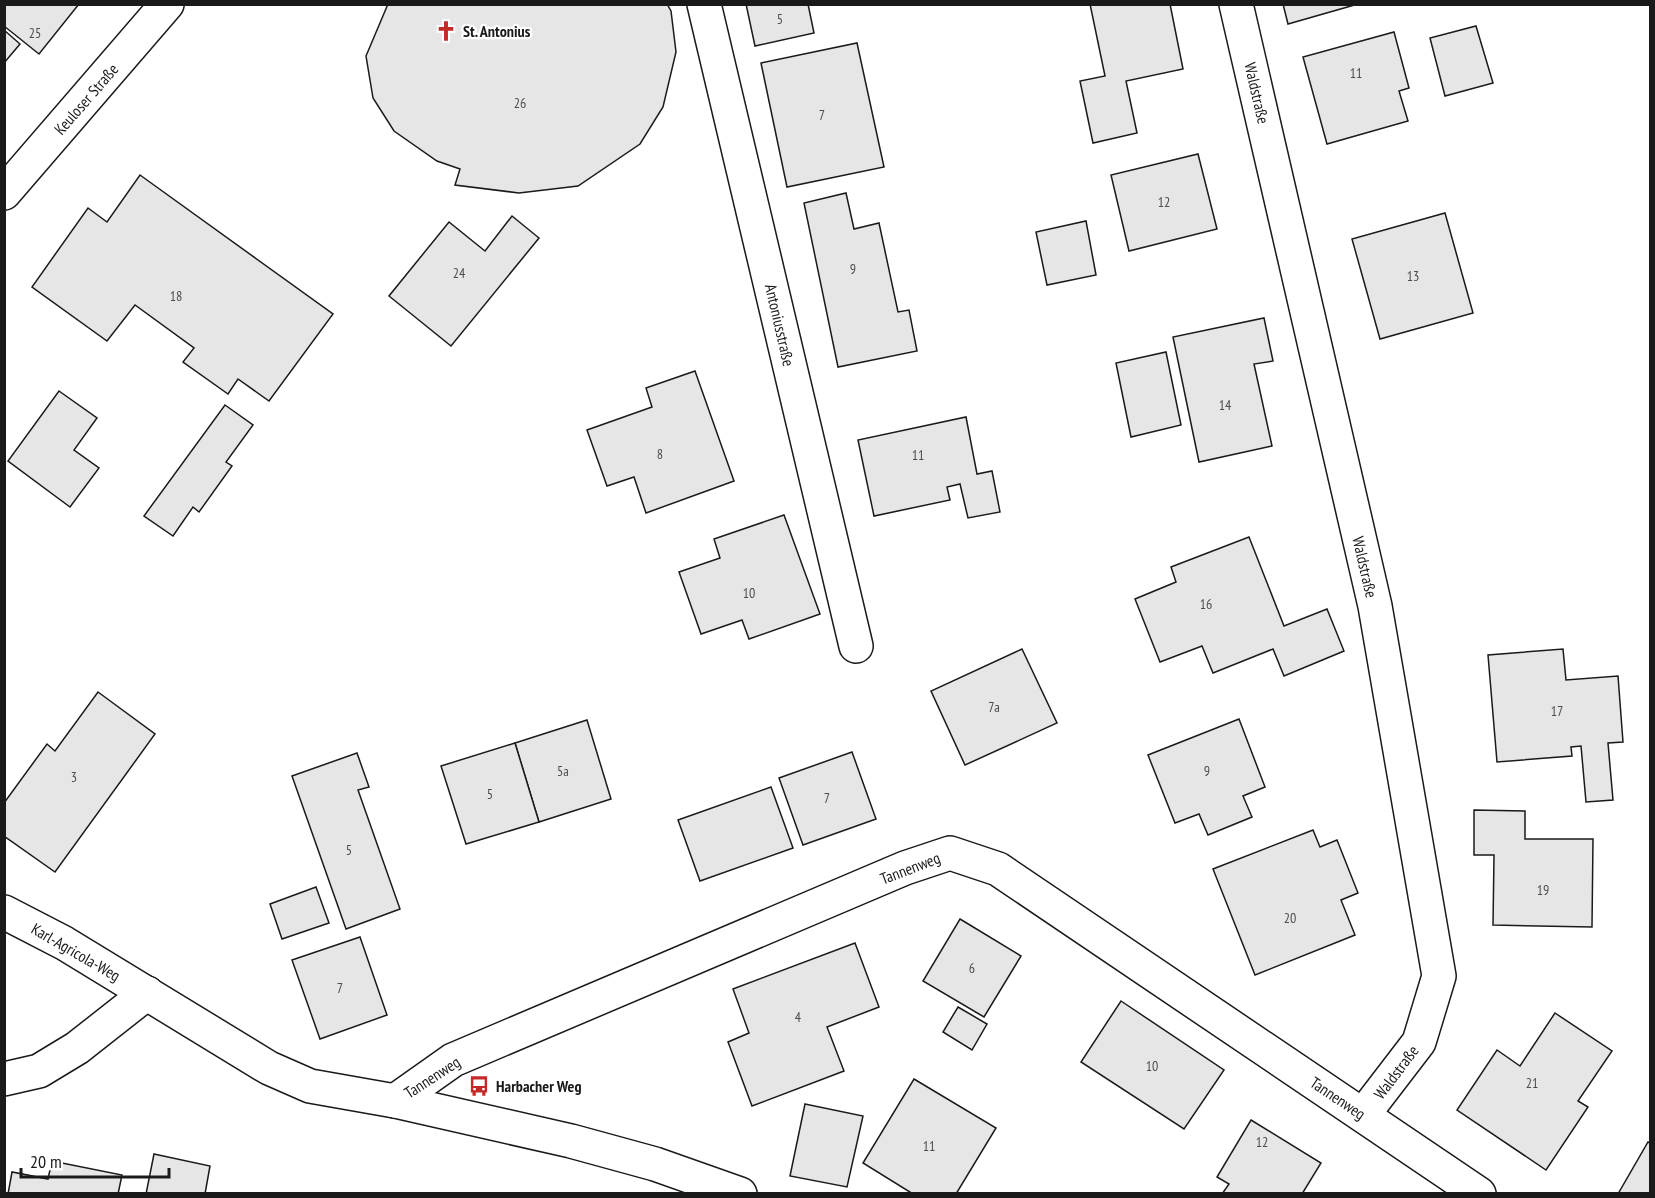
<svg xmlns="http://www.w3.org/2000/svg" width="1655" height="1198" font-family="'PT Sans Narrow',sans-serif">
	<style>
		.building { fill: #e6e6e6; stroke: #1a1a1a; stroke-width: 1.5 }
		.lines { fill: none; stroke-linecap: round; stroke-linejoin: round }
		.minor-casing { stroke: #1a1a1a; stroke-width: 36 }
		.minor { stroke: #fff; stroke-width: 33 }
		.labels { text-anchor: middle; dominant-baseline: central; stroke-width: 4.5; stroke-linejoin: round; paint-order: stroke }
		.number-label { font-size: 14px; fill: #4d4d4d }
		.poi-label { font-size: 16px; font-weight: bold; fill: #1a1a1a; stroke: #fff; text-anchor: start }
		.street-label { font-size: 16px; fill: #1a1a1a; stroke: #fff }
	</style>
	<rect width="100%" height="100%" fill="#fff"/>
	<g class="building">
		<polygon points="4,4 79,4 39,54 4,26"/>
		<polygon points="667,4 671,11 676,52 663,107 640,144 578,186 519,193 455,185 460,169 437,161 394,131 373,98 366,56 388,4"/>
		<polygon points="746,4 808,4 814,33 755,46"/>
		<polygon points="1090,4 1170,4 1183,69 1126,81 1137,133 1093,143 1080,81 1105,76"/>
		<polygon points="1283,4 1358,4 1288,24"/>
		<polygon points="1476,26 1493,83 1445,96 1430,38"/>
		<polygon points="4,30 20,44 4,63"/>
		<polygon points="1394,32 1409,88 1399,91 1408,121 1327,144 1303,57"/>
		<polygon points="857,43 884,167 787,187 761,63"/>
		<polygon points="1198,154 1217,229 1129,251 1111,175"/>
		<polygon points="140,175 333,314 269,401 238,379 228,394 183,362 194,348 135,305 107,341 32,287 88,208 107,222"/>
		<polygon points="846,193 854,229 879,223 898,312 909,310 917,351 838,367 804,203"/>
		<polygon points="1445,213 1473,313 1380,339 1352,239"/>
		<polygon points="512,216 539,238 451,346 389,296 449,222 485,251"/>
		<polygon points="1086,221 1096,275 1047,285 1036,232"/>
		<polygon points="1264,318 1273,361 1254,364 1272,446 1199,462 1173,337"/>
		<polygon points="1166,352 1181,425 1131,437 1116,363"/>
		<polygon points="695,371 734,481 646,513 634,477 607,486 587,430 652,407 646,388"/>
		<polygon points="59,391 97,418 74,450 99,468 70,507 8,461"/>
		<polygon points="225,405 253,425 226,462 232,466 199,512 193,507 173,536 144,516"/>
		<polygon points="966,417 977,474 992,471 1000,512 968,518 960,484 947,487 950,500 874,516 858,440"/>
		<polygon points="784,515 820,614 749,639 742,620 701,634 679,572 720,558 714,539"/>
		<polygon points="1249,537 1284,626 1327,609 1344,651 1284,676 1273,649 1213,673 1202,646 1160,662 1135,599 1176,582 1171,567"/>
		<polygon points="1022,649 1057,723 965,765 931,691"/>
		<polygon points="1563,649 1566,680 1618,676 1623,742 1608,743 1613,800 1586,802 1581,746 1571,747 1572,756 1497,762 1488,655"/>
		<polygon points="98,692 155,734 55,872 4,836 4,803 47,744 55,751"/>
		<polygon points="1239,719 1265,787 1243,796 1252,817 1208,835 1199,814 1175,823 1148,755"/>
		<polygon points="587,720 611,799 539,822 515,743"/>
		<polygon points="515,743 539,822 466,844 441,766"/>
		<polygon points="852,752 876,819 803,845 779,778"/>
		<polygon points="357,753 369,787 358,790 400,909 346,929 292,776"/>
		<polygon points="771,787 793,848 700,881 678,820"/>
		<polygon points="1474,810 1525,811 1525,839 1593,839 1592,927 1493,925 1494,855 1474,855"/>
		<polygon points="1313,830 1320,847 1337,840 1358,893 1341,900 1355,935 1255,975 1213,869"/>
		<polygon points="316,887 329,923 282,939 270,904"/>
		<polygon points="960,919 1021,956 984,1017 923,981"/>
		<polygon points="360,937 387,1015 320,1039 292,960"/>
		<polygon points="855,943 879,1007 827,1027 844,1071 752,1106 728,1042 749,1033 733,989"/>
		<polygon points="1121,1001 1224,1070 1184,1129 1081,1062"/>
		<polygon points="958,1007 987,1024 972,1050 943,1032"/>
		<polygon points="1555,1013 1612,1051 1578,1101 1588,1107 1546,1170 1457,1110 1497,1050 1520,1066"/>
		<polygon points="914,1079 996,1128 956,1194 913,1194 863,1163"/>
		<polygon points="805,1104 863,1116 847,1187 790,1176"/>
		<polygon points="1251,1120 1321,1163 1302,1194 1222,1194 1229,1184 1217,1177"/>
		<polygon points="1648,1142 1650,1143 1650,1194 1618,1194"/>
		<polygon points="154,1154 210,1166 205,1194 146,1194"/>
		<polygon points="52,1161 122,1175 118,1194 8,1194 12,1172 48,1179"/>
	</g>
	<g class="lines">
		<g class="minor-casing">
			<g id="minor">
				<polyline points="704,4 856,646"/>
				<polyline points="1236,4 1375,606 1439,976 1419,1042 1363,1115"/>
				<polyline points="4,193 167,4"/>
				<polyline points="4,912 64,943 269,1068 310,1086 395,1101 571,1141 655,1164 740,1194"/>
				<polyline points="4,1079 39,1071 77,1048 147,993"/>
				<polyline points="395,1101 453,1060 905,868 950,853 998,869 1479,1194"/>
			</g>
		</g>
		<use href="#minor" class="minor"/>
	</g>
	<defs>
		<g id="church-bare" transform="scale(1.62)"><path d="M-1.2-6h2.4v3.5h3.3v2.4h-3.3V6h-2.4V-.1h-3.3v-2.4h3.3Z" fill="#c62828" stroke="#fff" stroke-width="2.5" paint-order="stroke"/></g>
		<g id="bus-bare" transform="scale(1.62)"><path d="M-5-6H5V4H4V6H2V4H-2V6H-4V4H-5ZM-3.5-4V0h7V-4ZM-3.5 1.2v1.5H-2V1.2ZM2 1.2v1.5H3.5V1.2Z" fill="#c62828" stroke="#fff" stroke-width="2.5" paint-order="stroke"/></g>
	</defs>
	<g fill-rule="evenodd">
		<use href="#church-bare" x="446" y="31"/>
		<use href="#bus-bare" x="479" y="1086"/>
	</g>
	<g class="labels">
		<g class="number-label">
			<text x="780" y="19">5</text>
			<text x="35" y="33">25</text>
			<text x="1356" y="73">11</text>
			<text x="520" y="103">26</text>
			<text x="822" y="115">7</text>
			<text x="1164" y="202">12</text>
			<text x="853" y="269">9</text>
			<text x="459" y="273">24</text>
			<text x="1413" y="276">13</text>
			<text x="176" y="296">18</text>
			<text x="1225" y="405">14</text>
			<text x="660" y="454">8</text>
			<text x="918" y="455">11</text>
			<text x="749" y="593">10</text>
			<text x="1206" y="604">16</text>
			<text x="994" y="707">7a</text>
			<text x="1557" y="711">17</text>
			<text x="563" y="771">5a</text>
			<text x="1207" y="771">9</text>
			<text x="74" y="777">3</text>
			<text x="490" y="794">5</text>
			<text x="827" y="798">7</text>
			<text x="349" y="850">5</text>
			<text x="1543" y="890">19</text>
			<text x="1290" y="918">20</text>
			<text x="972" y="968">6</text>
			<text x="340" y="988">7</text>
			<text x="798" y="1017">4</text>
			<text x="1152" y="1066">10</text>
			<text x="1532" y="1083">21</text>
			<text x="1262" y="1142">12</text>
			<text x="929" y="1146">11</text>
		</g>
		<g class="poi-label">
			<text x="463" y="31">St. Antonius</text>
			<text x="496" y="1086">Harbacher Weg</text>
		</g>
		<g class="street-label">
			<text transform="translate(1257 93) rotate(77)">Waldstraße</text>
			<text transform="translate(86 99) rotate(-49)">Keuloser Straße</text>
			<text transform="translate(780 325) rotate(77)">Antoniusstraße</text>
			<text transform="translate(1365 567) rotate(77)">Waldstraße</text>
			<text transform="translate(910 868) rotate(-21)">Tannenweg</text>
			<text transform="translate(76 952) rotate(30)">Karl-Agricola-Weg</text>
			<text transform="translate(1396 1072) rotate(-53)">Waldstraße</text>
			<text transform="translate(432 1077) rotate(-33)">Tannenweg</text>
			<text transform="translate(1338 1098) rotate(34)">Tannenweg</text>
		</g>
	</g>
	<rect width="1655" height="1198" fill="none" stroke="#1a1a1a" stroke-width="12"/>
	<path d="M21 1168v9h148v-9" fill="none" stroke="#1a1a1a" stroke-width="3"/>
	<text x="30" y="1168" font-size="18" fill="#1a1a1a" stroke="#ffffff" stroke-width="4.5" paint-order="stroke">20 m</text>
</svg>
